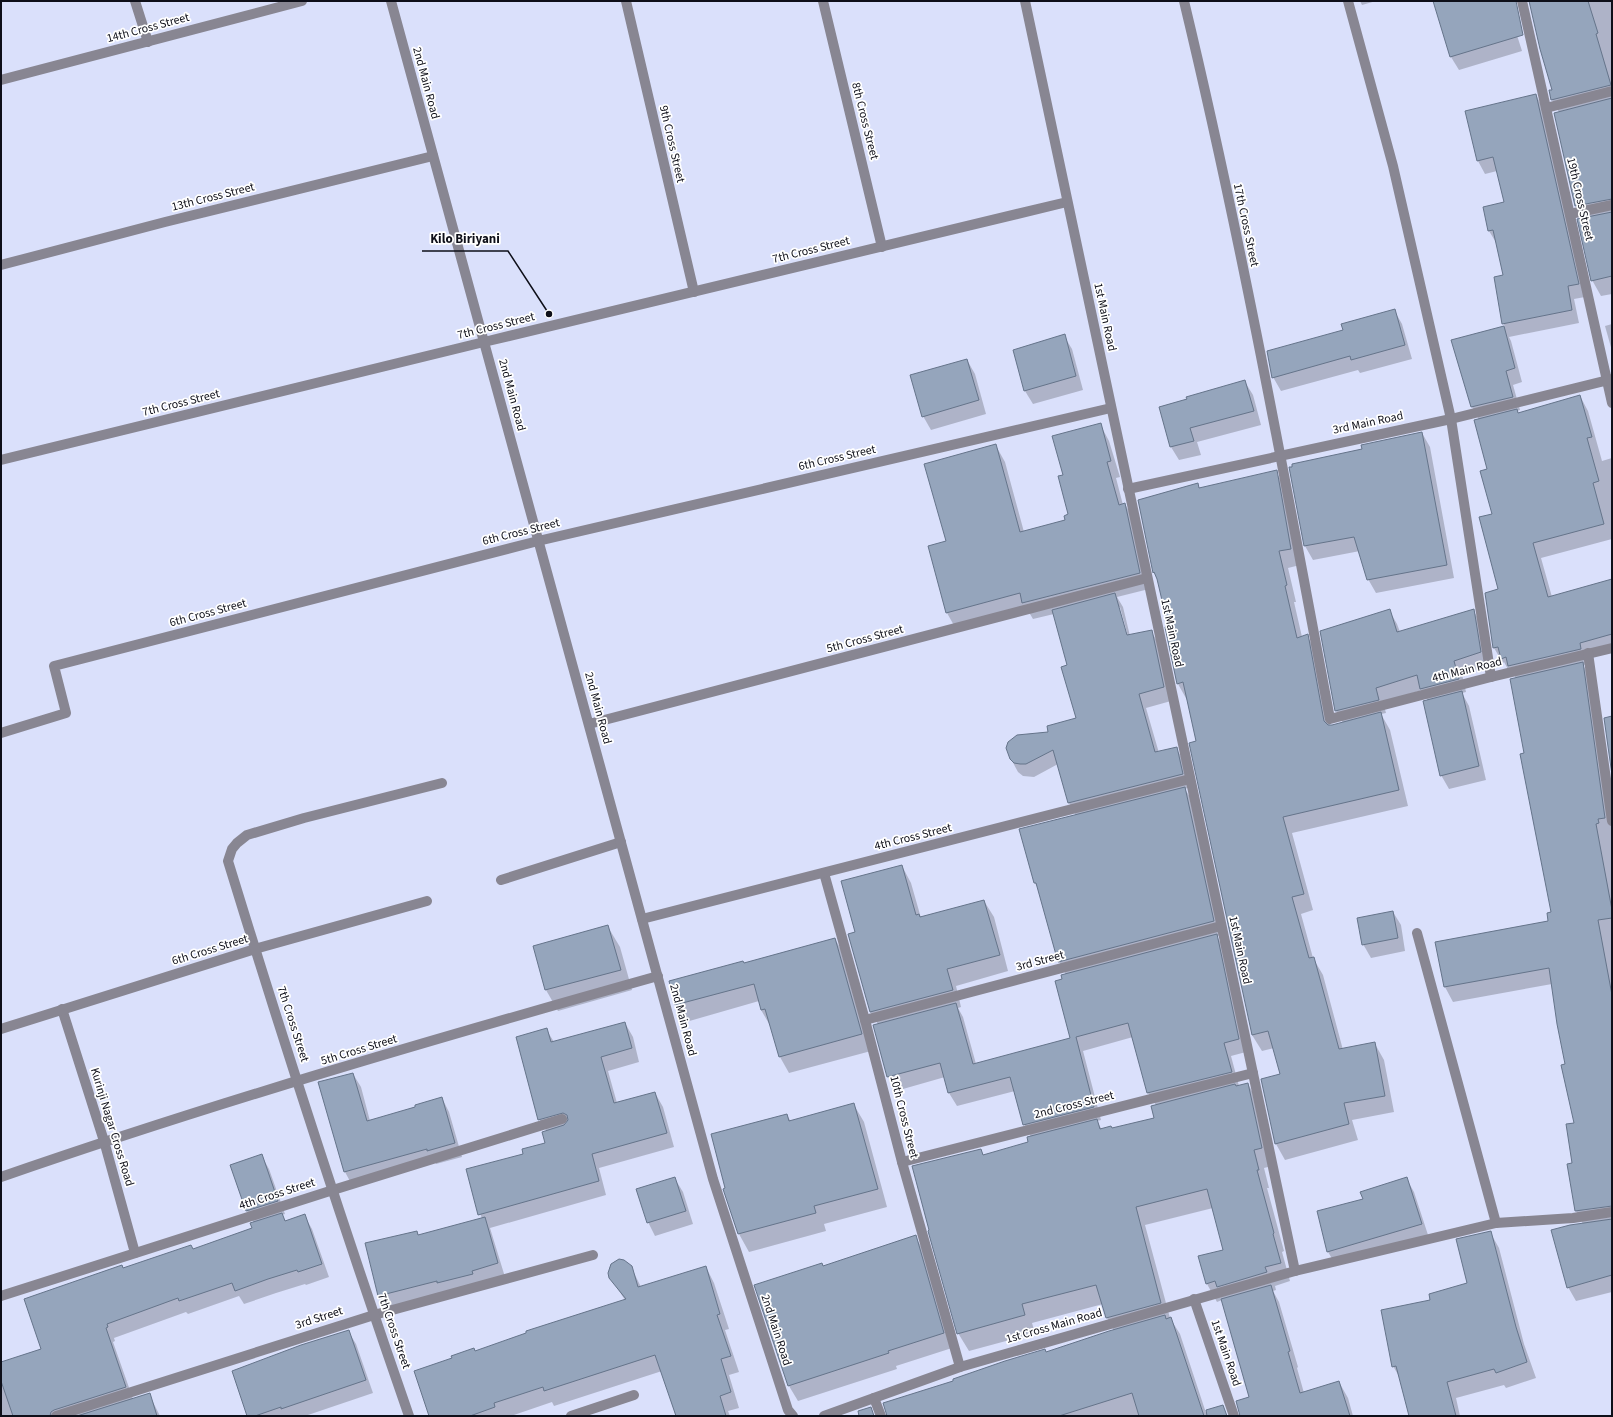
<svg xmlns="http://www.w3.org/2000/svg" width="1613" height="1417" font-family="'Source Sans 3',sans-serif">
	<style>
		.shadow { fill: #0003; fill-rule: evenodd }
		.building { fill: #95a5bc; stroke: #65748a }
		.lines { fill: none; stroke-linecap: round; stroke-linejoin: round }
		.service { stroke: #888692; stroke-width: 10 }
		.minor { stroke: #888692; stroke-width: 10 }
		.tertiary { stroke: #888692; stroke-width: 10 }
		.labels { text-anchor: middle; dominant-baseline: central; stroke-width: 3.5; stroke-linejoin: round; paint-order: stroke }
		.street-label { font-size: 12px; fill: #0e0f19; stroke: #fff }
		.leader { fill: none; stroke: #0e0f19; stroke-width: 1.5 }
		.callout-dot { fill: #0e0f19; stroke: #fff; stroke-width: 1.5 }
		.callout-label { font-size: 13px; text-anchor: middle; font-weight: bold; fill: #0e0f19; stroke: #fff; stroke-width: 3.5; stroke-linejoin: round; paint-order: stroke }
	</style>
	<rect width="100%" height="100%" fill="#dae0fb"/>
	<g class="shadow">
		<polygon points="1360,1 1376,1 1362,5"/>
		<polygon points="1434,1 1506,1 1522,51 1459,70 1451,57"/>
		<polygon points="1546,1 1612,1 1612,294 1601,296 1592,280 1583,219 1576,206 1555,113 1559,112 1552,100 1553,90"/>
		<polygon points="1536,95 1543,108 1585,297 1574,299 1579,323 1509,337 1511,341 1522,382 1513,385 1520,410 1517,411 1518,414 1580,396 1588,411 1602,461 1612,458 1612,539 1541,558 1552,597 1612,580 1612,652 1588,658 1589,664 1583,665 1591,678 1612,826 1612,1205 1608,1202 1612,1209 1612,1292 1576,1301 1568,1287 1583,1224 1576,1211 1573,1164 1576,1124 1552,984 1453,1002 1445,987 1436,943 1549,921 1552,913 1525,754 1516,679 1513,672 1510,673 1504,662 1503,663 1494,648 1486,594 1500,590 1488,470 1479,420 1472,407 1452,341 1505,327 1503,323 1504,276 1497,244 1489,231 1505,203 1497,171 1485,174 1478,161"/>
		<polygon points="1394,310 1402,324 1412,359 1360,373 1358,370 1281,391 1273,377 1344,331"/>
		<polygon points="1612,324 1612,351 1605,326"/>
		<polygon points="1064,336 1072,349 1083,390 1033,404 1025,391"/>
		<polygon points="967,360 975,374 986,414 931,430 923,416"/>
		<polygon points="1245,382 1253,395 1261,425 1197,442 1201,455 1179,460 1171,447 1160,407"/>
		<path d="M1100,424L1109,441L1120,477L1116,478L1123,505L1125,504L1134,520L1149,589L1117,597L1123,607L1130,636L1151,631L1159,644L1171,701L1146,708L1159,753L1176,748L1184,761L1190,787L1185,789L1193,802L1221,935L1217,936L1224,949L1246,1052L1231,1056L1239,1086L1248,1084L1258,1102L1272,1166L1264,1168L1269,1188H1267L1284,1251L1282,1252L1290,1281L1275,1286L1276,1290L1273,1291L1279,1302L1298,1367L1297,1368L1304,1393L1339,1382L1348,1398L1353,1416H1242L1251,1398L1222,1300L1217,1302L1207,1284L1225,1250L1213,1208L1145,1225L1170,1318L1180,1334L1207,1416H888L1046,1353L1114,1331L1107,1318L1103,1304L1032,1323L1035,1333L969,1351L958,1333L981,1150L984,1156L1029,1143L1031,1137L1024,1124L1015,1091L957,1106L949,1093L945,1077L896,1091L888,1077L874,1025L878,1024L870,1012L856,933L902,866L911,883L921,918L984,901L994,917L1008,971L956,986L961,1007L958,1008L963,1017L976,1064L1071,1038L1063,980L1066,975L1059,962L1039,890L1035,883L1076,816L1069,803L1058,764L1034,777L1023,776L1018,772L1011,759L1050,733L1077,718L1068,666L1054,614L1033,619L1027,609L956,629L947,613V542L996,446L1005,462L1024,532L1066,520L1070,515L1064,476ZM1118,607H1120L1129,640H1127ZM1133,1037L1148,1093L1156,1105L1155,1118L1112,1129L1102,1130L1097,1121L1101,1120L1083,1051Z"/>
		<polygon points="1422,433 1430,447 1454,578 1376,593 1368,579 1360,551 1313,560 1305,546 1290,468"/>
		<polygon points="1276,472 1286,488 1300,565 1288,568 1296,602 1294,602 1302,637 1307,636 1317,652 1330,726 1343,723 1336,711 1389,610 1397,624 1400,632 1473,610 1481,623 1488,666 1462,674 1466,692 1462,693 1469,706 1486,780 1449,789 1441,775 1428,701 1422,690 1383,702 1386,713 1381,714 1390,730 1408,806 1292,833 1313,910 1301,914 1313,958 1323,975 1343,1050 1375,1044 1384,1060 1394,1112 1352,1120 1358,1140 1285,1160 1276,1144 1262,1080 1282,1074 1274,1048 1262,1051 1252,1035 1197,742 1187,700 1178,684 1169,627 1158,580 1154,572 1139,500 1197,484 1200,489"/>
		<polygon points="1393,912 1401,925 1405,951 1371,958 1363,944"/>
		<polygon points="608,927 620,947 632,990 558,1011 546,990 534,947"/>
		<polygon points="835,939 845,956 871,1051 789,1073 780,1057 771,1027 761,1010 759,1001 686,1022 676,1005 670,982 744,964"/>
		<polygon points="625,1023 633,1037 639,1062 608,1071 617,1103 655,1093 663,1107 674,1147 599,1168 606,1195 490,1228 505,1277 386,1309 379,1295 416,1232 419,1236 482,1219 467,1170 524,1154 546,1144 547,1132 539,1119 546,1029 554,1042"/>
		<polygon points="353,1074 361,1087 370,1121 417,1108 442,1098 449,1112 462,1157 436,1164 435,1162 352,1185 345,1172"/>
		<polygon points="854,1105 864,1122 887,1207 824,1224 826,1231 749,1252 739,1234 724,1189 787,1115 791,1122"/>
		<polygon points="261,1155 269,1169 285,1214 282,1215 286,1222 304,1215 312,1229 329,1277 306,1285 305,1284 276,1293 244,1304 239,1296 188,1314 186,1312 114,1338 115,1341 113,1342 133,1399 149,1394 160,1416 1,1416 1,1364 42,1349 123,1269 193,1250 253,1228 254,1223 247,1211"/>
		<polygon points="1406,1178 1414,1192 1429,1238 1336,1265 1328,1252 1318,1212 1364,1200"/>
		<polygon points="675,1179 683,1192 693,1224 655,1236 648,1222"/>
		<polygon points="1490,1232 1499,1248 1524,1344 1536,1378 1506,1388 1504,1385 1456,1398 1460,1416 1410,1416 1400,1378 1393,1366 1432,1301 1468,1284"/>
		<polygon points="915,1236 924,1251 952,1348 896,1366 897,1369 798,1401 789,1386 756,1286 823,1267"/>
		<polygon points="615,1261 631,1267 641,1287 706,1267 714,1283 729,1329 725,1330 739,1372 729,1375 739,1408 728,1411 730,1416 676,1416 662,1371 554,1406 552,1402 511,1416 430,1416 453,1359 625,1300 610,1277 609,1268"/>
		<polygon points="348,1331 356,1344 373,1393 305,1416 248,1416"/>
	</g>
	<g class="building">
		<polygon points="1433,1 1516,1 1523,35 1450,57"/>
		<polygon points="1529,1 1588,1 1598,33 1596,34 1611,85 1551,100 1549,90 1552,90 1540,49"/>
		<polygon points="1536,94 1579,284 1568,286 1572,310 1502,324 1494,277 1503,275 1493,230 1488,231 1483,207 1504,202 1493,157 1477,161 1465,111"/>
		<polygon points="1612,98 1612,199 1575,206 1554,113"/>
		<polygon points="1612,212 1612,276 1591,281 1577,219"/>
		<polygon points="1395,309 1405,345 1351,360 1350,356 1272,378 1267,351 1343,330 1341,324"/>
		<polygon points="1504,326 1515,368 1506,371 1513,397 1471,407 1451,340"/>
		<polygon points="1065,334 1076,376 1024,391 1013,350"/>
		<polygon points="967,359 979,400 922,417 910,375"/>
		<polygon points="1245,380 1254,411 1190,428 1194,441 1170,447 1159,407 1187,399 1186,397"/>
		<polygon points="1580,395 1592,437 1587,438 1599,481 1593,483 1604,524 1533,543 1548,597 1612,579 1612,634 1580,643 1581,649 1508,666 1506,657 1501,659 1498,647 1493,648 1485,593 1498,589 1479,517 1492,514 1480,471 1487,469 1474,420 1517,409 1518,413"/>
		<polygon points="1101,423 1111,461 1107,462 1119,505 1125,503 1140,573 1022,603 1020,593 946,613 928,546 946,541 924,464 996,444 1020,532 1065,520 1064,516 1068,514 1058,476 1063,475 1052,436"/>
		<polygon points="1422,432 1447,565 1367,580 1354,537 1304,546 1289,467 1292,467 1292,464 1362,449 1361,445"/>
		<polygon points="1277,470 1291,549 1279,551 1287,585 1285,586 1297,638 1308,634 1324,721 1328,725 1332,725 1381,712 1399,790 1283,817 1304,894 1292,897 1309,958 1314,957 1339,1049 1375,1042 1385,1096 1344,1103 1349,1124 1275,1144 1261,1079 1280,1074 1268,1031 1252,1035 1189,743 1196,741 1183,682 1177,684 1165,627 1168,626 1157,579 1154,572 1153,573 1138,500 1198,483 1199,488"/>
		<polygon points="1115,593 1127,635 1152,630 1164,687 1139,694 1155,752 1177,747 1183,774 1068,803 1053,750 1026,764 1020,764 1014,763 1010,759 1006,748 1008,742 1017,735 1048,732 1047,726 1076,718 1061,667 1067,665 1052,610"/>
		<polygon points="1390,609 1397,632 1474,609 1481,652 1454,661 1459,679 1420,689 1417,675 1376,688 1379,700 1335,711 1320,631"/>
		<polygon points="1583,662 1605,818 1598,819 1599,823 1596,824 1612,910 1612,918 1598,920 1612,995 1612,1206 1575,1211 1567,1164 1572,1163 1566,1124 1574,1123 1561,1065 1565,1064 1557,1024 1549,968 1444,987 1435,942 1548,921 1547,913 1551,912 1520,754 1524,753 1510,679"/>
		<polygon points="1462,691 1479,766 1440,776 1423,701"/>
		<polygon points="1612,716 1612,775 1604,718"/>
		<polygon points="1185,787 1214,921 1058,962 1036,883 1034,883 1019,829"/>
		<polygon points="902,865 916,915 919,914 920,917 984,900 1000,955 947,969 953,990 870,1012 848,934 855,932 841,881"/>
		<polygon points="1393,911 1398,938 1362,945 1357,918"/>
		<polygon points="608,925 621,970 545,990 533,946"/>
		<polygon points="1217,934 1239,1039 1224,1043 1232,1072 1147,1093 1128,1023 1076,1037 1094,1107 1023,1125 1010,1077 948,1093 940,1063 887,1077 873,1025 956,1003 973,1064 1070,1038 1055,981 1062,979 1061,975"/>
		<polygon points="835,938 862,1034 779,1057 765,1009 761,1010 754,984 675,1005 669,981 743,961 744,963"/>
		<polygon points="625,1022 632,1048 601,1057 614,1103 655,1092 667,1133 592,1154 599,1181 478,1215 466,1169 523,1154 522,1149 545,1143 542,1132 564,1125 568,1120 567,1115 563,1113 538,1120 516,1037 547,1028 551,1042"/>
		<polygon points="353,1073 367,1121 415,1107 415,1105 442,1097 455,1143 427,1151 427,1149 344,1172 318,1082"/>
		<polygon points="1248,1083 1262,1148 1254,1150 1259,1170 1257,1170 1274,1233 1273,1234 1281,1263 1265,1267 1267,1272 1217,1287 1215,1281 1206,1284 1198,1256 1223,1250 1207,1189 1136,1207 1161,1303 1106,1318 1096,1285 1022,1304 1025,1315 957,1334 928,1231 929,1230 912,1166 981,1149 983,1155 1028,1142 1027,1137 1097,1119 1100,1129 1111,1126 1112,1128 1154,1118 1151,1106 1235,1084 1236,1086"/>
		<polygon points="854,1103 878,1189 814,1206 816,1213 738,1234 723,1189 725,1188 711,1134 787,1114 789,1121"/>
		<polygon points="262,1154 278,1201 246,1211 230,1165"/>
		<polygon points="675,1177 686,1211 647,1223 636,1189"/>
		<polygon points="1407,1177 1422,1224 1327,1252 1317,1211 1363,1199 1360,1192"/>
		<polygon points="282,1213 285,1221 305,1214 322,1264 298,1272 297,1270 268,1279 235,1291 232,1283 179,1301 178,1298 107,1324 108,1327 106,1328 126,1387 54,1410 51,1412 50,1416 13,1416 1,1381 1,1362 41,1349 24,1299 122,1265 123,1268 191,1245 193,1249 252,1228 250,1223"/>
		<polygon points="485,1217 498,1263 472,1271 473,1274 437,1283 437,1281 378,1296 365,1243 417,1231 418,1235"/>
		<polygon points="1612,1219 1612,1275 1567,1288 1551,1230 1570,1225"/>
		<polygon points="1491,1231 1516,1327 1527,1362 1496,1373 1494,1369 1447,1382 1456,1416 1409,1416 1396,1366 1392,1367 1381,1310 1430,1300 1429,1294 1467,1283 1456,1239"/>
		<polygon points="916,1235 944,1333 888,1351 889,1353 788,1386 754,1285 822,1263 823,1266"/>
		<polygon points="619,1259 624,1260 632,1266 638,1287 706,1266 720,1314 717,1315 731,1356 721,1359 731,1392 720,1396 726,1416 676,1416 655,1355 544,1391 543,1387 494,1403 495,1407 470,1416 429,1416 414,1371 452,1358 451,1356 474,1348 475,1351 526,1333 526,1331 626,1299 609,1278 608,1273 611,1264"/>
		<polygon points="1271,1285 1290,1351 1288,1352 1300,1393 1339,1381 1350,1416 1240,1416 1236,1401 1249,1397 1221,1299"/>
		<polygon points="1165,1315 1166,1319 1171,1317 1204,1416 1139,1416 1132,1393 1059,1416 887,1416 883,1403 953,1381 953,1379 1005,1361 1045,1349 1046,1352 1109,1331"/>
		<polygon points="349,1330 366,1380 281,1409 281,1407 255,1416 247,1416 232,1371 301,1345"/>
		<polygon points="150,1393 157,1416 77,1416"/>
		<polygon points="1223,1405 1227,1416 1207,1416 1206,1410"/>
		<polygon points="871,1407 874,1416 859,1416 858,1411"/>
	</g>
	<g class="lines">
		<polyline class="service" points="501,880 621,842"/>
		<g class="minor">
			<polyline points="135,1 148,42"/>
			<polyline points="626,1 694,292"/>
			<polyline points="823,1 882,247"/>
			<path d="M1184,1C1241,238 1285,479 1330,719L1491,677L1612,648"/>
			<polyline points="1348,1 1393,166 1451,419 1491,677"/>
			<polyline points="1522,1 1612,403"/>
			<polyline points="1,80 302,1"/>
			<polyline points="1546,108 1612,91"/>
			<polyline points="1570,214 1612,205"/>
			<polyline points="1,265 165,222 433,156"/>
			<polyline points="1,460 484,342 391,1"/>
			<polyline points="1128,489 1451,419 1612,379"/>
			<polyline points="1588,653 1612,821"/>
			<polyline points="589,724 1147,578"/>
			<polyline points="1,733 66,713 54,666 538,541 1111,408"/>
			<polyline points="824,873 865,1020 902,1162 960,1367"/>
			<polyline points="642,919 1190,779"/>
			<polyline points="62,1009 104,1141 135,1253"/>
			<polyline points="865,1020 1221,926"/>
			<polyline points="1,1029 255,949 427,901"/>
			<polyline points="902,1162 1253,1073"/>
			<path d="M1,1177C217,1102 437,1038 658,976"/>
			<polyline points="1496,1223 1573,1218 1612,1212"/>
			<polyline points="1295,1271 1496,1223 1417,933"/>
			<polyline points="1,1296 333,1190 562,1119"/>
			<polyline points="874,1398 881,1416"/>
			<polyline points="56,1416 374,1315 593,1255"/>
			<path d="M409,1416C345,1232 285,1047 228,861L232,849L237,843L247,835L304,818L442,783"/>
			<polyline points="571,1416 634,1395"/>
		</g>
		<g class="tertiary">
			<polyline points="1194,1299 1234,1416"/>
			<polyline points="793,1416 788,1410 713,1179 484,342 1067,202"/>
			<polyline points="824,1416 960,1367 1295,1271 1025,1"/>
		</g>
	</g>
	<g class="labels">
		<g class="street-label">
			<text transform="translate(148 28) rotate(-15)">14th Cross Street</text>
			<text transform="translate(426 83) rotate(75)">2nd Main Road</text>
			<text transform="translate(865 121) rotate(76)">8th Cross Street</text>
			<text transform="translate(672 144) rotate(77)">9th Cross Street</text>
			<text transform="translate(213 197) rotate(-14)">13th Cross Street</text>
			<text transform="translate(1580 199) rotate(77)">19th Cross Street</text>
			<text transform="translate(1246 225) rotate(78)">17th Cross Street</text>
			<text transform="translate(811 250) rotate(-14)">7th Cross Street</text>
			<text transform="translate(1105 317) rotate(78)">1st Main Road</text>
			<text transform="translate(496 326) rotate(-14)">7th Cross Street</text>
			<text transform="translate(512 395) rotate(75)">2nd Main Road</text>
			<text transform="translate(181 403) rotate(-14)">7th Cross Street</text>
			<text transform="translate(1368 423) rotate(-12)">3rd Main Road</text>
			<text transform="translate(837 458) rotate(-13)">6th Cross Street</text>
			<text transform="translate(521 532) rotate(-14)">6th Cross Street</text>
			<text transform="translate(208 613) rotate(-15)">6th Cross Street</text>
			<text transform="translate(1172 633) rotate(78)">1st Main Road</text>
			<text transform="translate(865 639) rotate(-15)">5th Cross Street</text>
			<text transform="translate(1467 670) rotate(-14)">4th Main Road</text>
			<text transform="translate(598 708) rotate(75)">2nd Main Road</text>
			<text transform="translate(913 837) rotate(-14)">4th Cross Street</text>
			<text transform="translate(210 950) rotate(-17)">6th Cross Street</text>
			<text transform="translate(1240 950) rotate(78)">1st Main Road</text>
			<text transform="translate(1040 961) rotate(-15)">3rd Street</text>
			<text transform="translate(683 1020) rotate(75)">2nd Main Road</text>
			<text transform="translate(293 1024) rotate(72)">7th Cross Street</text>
			<text transform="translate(359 1050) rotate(-17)">5th Cross Street</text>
			<text transform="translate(1074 1105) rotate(-14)">2nd Cross Street</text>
			<text transform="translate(904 1117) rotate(76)">10th Cross Street</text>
			<text transform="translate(112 1127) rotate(73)">Kurinji Nagar Cross Road</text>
			<text transform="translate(277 1194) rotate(-18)">4th Cross Street</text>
			<text transform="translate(319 1318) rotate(-18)">3rd Street</text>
			<text transform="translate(1054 1326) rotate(-16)">1st Cross Main Road</text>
			<text transform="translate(776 1330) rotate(72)">2nd Main Road</text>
			<text transform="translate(394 1331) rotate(71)">7th Cross Street</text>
			<text transform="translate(1226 1353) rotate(71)">1st Main Road</text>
		</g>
	</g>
	<path class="leader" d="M549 314L508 251H422"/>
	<circle class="callout-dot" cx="549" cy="314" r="4"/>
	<g class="callout-label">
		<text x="465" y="243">Kilo Biriyani</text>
	</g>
	<rect width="1613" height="1417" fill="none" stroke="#0e0f19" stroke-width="4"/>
</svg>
